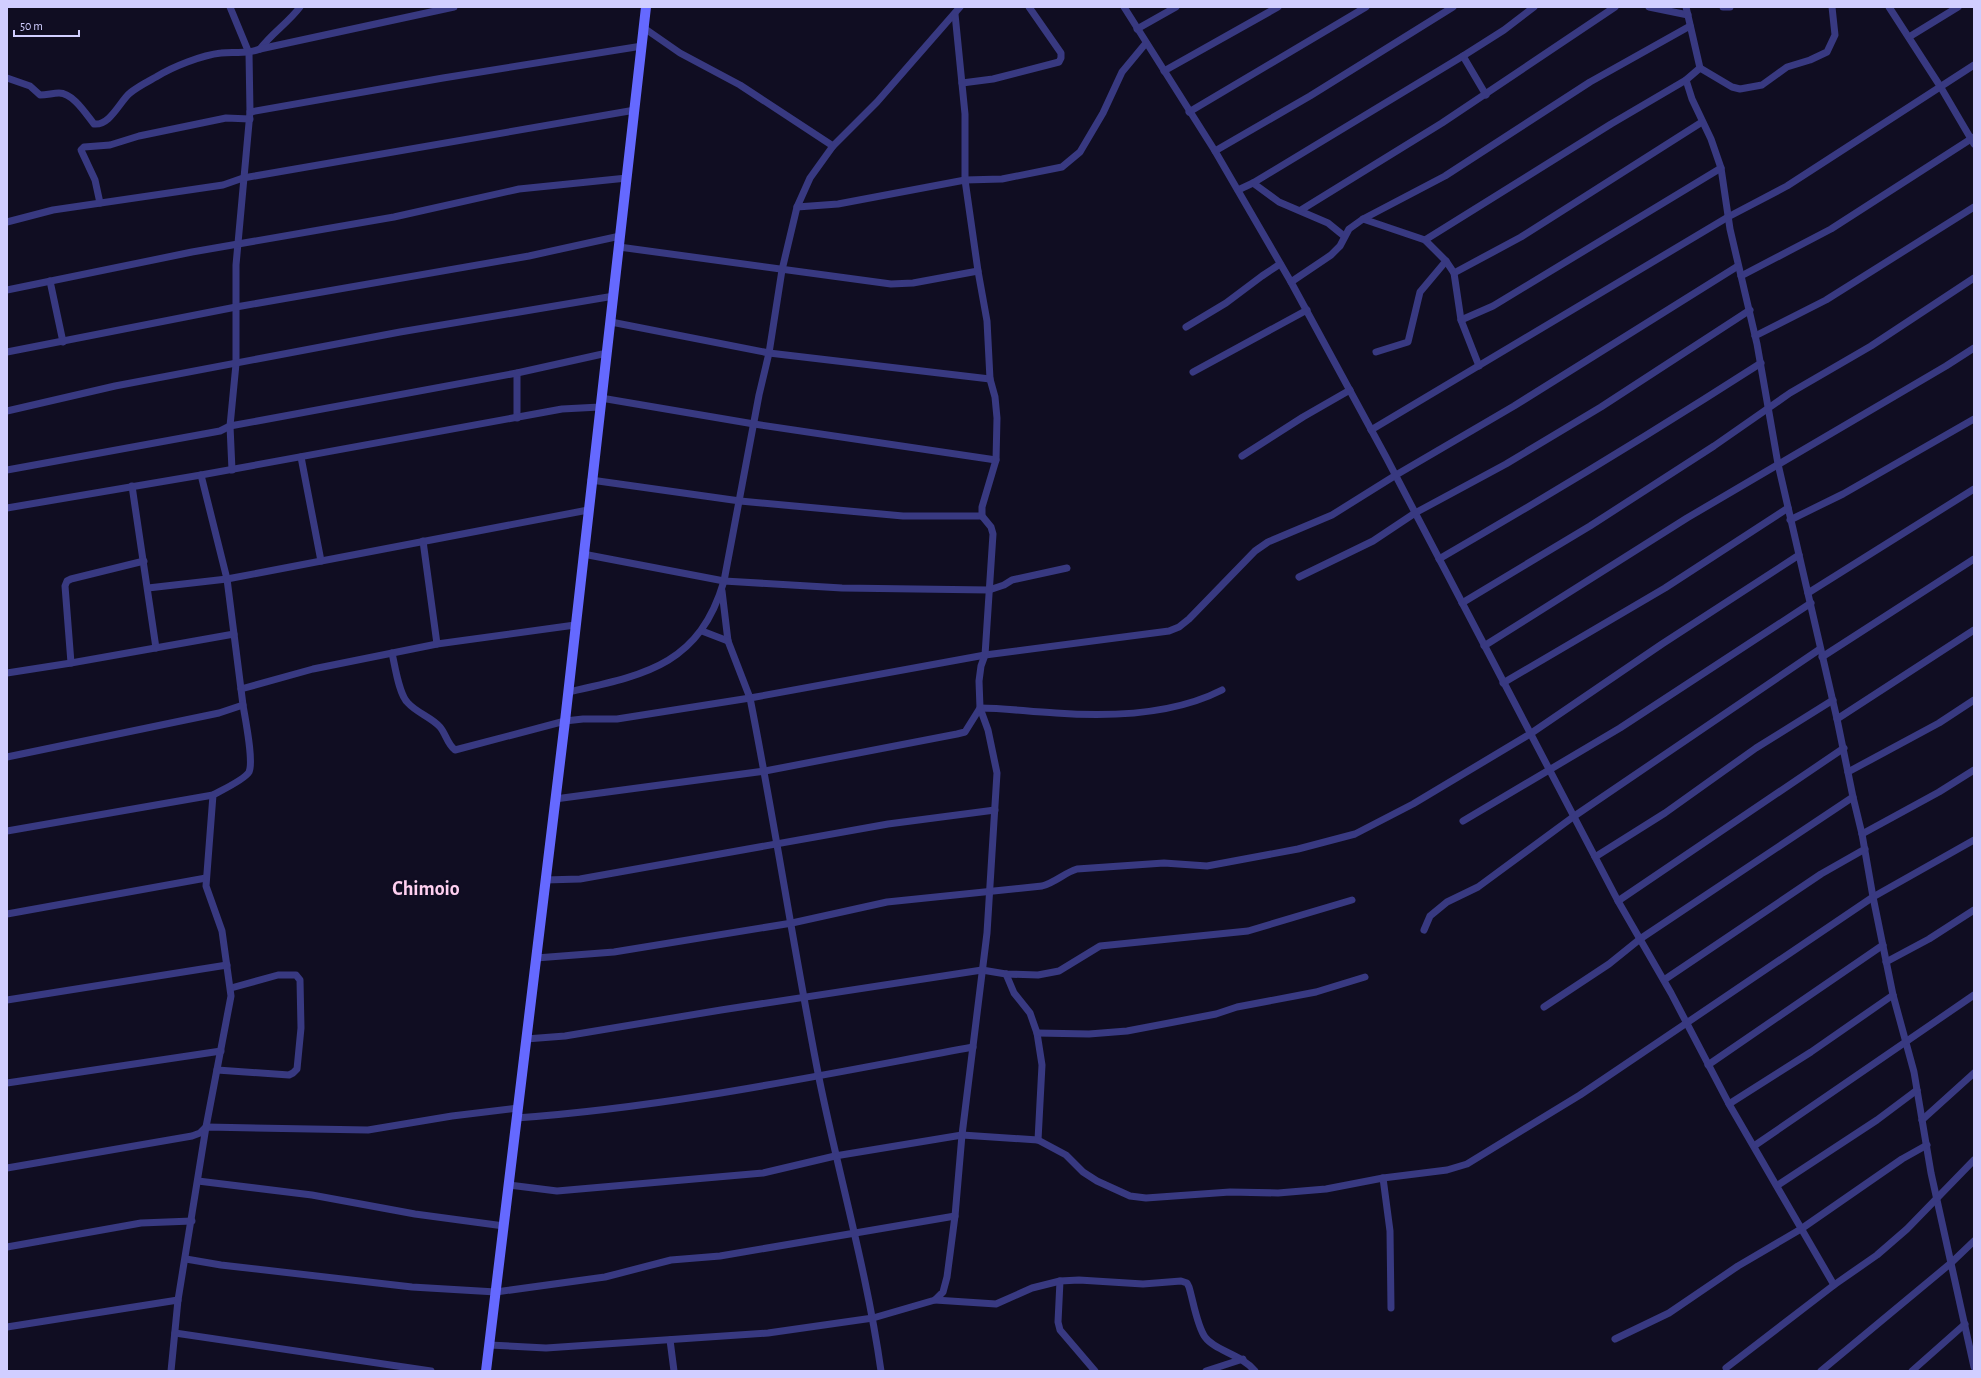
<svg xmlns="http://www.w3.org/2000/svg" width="1981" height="1378" font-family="'Alegreya Sans',sans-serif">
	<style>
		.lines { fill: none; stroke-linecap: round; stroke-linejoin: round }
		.street { stroke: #383981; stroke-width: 7 }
		.secondary { stroke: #6569ff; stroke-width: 10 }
		.labels { text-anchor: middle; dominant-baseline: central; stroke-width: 4; stroke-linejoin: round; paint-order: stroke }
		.town-label { font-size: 20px; font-weight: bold; fill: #ffd0f0; stroke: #100d22 }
	</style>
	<rect width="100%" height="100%" fill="#100d22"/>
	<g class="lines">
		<g class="street">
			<polyline points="230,7 249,53 250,112 236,265 236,364 230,426 232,470"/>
			<polyline points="1124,7 1215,151 1291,282 1386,457 1618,901 1671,993 1729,1104 1834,1285"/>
			<polyline points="1649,7 1688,15"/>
			<polyline points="1686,7 1700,68 1686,80 1692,99 1711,139 1721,168 1730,229 1757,344 1778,464 1837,719 1853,797 1862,834 1873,897 1893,995 1914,1072 1931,1173 1974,1367"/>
			<polyline points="1723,7 1730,7"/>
			<polyline points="1889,7 1940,86 1974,144"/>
			<polyline points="644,28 680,53 740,85 833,146"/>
			<polyline points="1137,29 1176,7"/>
			<polyline points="1909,37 1958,7"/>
			<path d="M260,49C272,33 288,23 300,7"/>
			<polyline points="1463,56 1486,95"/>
			<polyline points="1700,68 1732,87 1740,89 1762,85 1787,67 1810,60 1827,52 1835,35 1832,7"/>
			<polyline points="1164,71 1278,7"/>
			<path d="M7,78L30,86L40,95C47,95 53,93 59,93C73,93 86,114 94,124C110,126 120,101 130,93C137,87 147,82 156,77C172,67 202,55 221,53C236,51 245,55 260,49L454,7"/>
			<polyline points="962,83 993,79 1059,62 1061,58 1061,53 1029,7"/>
			<polyline points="250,112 443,78 642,46"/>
			<polyline points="1189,112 1366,7"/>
			<polyline points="1215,151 1310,96 1453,7"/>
			<polyline points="1253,183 1279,202 1328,223 1344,236"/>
			<polyline points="1238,190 1253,183 1463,56 1504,30 1534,7"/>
			<polyline points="100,203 95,180 81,150 84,147 110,145 139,136 226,118 250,119"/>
			<polyline points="797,207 838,204 965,180 1002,179 1062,167 1080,152 1103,113 1122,72 1146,43"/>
			<polyline points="1301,210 1442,123 1615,7"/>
			<polyline points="1363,219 1425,240 1446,261 1454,273 1461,320 1479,366"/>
			<polyline points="7,222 53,210 223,185 243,178 635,110"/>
			<polyline points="1425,240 1611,124 1686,80"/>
			<polyline points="619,247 891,284 913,283 978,271"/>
			<polyline points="1454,273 1521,237 1702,122"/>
			<polyline points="1741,276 1831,229 1974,137"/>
			<polyline points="50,281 63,342"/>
			<polyline points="1291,282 1331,255 1340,246 1349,229 1363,219 1445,176 1590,82 1690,26"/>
			<polyline points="7,290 192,252 394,217 519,189 627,178"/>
			<polyline points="1461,320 1493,306 1721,168"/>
			<polyline points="611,322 769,353 990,379"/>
			<polyline points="1186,327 1226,303 1262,276 1280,264"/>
			<polyline points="1755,336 1826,300 1974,207"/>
			<polyline points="7,352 236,307 529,256 620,236"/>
			<polyline points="1376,352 1408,342 1420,292 1446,261"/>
			<polyline points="1193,372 1307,310"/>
			<polyline points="601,398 754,424 996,460"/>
			<polyline points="7,411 115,386 400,332 614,296"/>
			<polyline points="517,418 517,373"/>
			<polyline points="1371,430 1728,217 1787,186 1974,65"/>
			<polyline points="1242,456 1303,417 1350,390"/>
			<polyline points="301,457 321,561"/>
			<polyline points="7,470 220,431 230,426 517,373 607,353"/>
			<polyline points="591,480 740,501 903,516 982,516"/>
			<polyline points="132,486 156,648"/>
			<polyline points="7,508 201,475 562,409 600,407"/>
			<polyline points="1790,520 1843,494 1974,419"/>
			<polyline points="423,541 437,644"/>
			<polyline points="583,554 724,581 842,588 989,590 1004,585 1012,580 1067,568"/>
			<path d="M1439,559C1548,496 1655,431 1761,363"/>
			<polyline points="1299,577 1373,541 1415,513 1506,464 1601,407 1750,310"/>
			<polyline points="148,588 227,579 588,510"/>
			<path d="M722,591L728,641L750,698C775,824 794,951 819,1078C839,1176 867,1272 881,1371"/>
			<polyline points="1808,593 1974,489"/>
			<polyline points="1462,603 1590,526 1714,446 1790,393 1871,346 1974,278"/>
			<polyline points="702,631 728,641"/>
			<polyline points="1484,646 1687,518 1946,366 1974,348"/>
			<path d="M392,653C395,666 399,695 408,703C417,713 431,717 440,727C446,734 447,744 455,750L565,721L583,719H617L750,698L985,655L1169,631L1179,627L1189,619L1255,551L1268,542L1332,515L1396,475L1514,406L1738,266"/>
			<polyline points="1822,657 1974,559"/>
			<polyline points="71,663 65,586 67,581 71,579 144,561"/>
			<polyline points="7,673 71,663 234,634"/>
			<polyline points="1503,683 1665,588 1788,508"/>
			<polyline points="241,689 313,669 437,644 575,625"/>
			<path d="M568,692C644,675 699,666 724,581L759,395L769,353L782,270L797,207L810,178L833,146L877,102L960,7"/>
			<polyline points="1837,719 1974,630"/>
			<polyline points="7,757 219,713 243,705 227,579 201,475"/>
			<polyline points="1848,772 1939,723 1974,700"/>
			<path d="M555,799L765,771L957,734L965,732L980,708C1006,708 1030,712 1056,713C1110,717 1173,715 1222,690"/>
			<polyline points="1463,821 1620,728 1811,603"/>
			<polyline points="7,831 213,795"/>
			<polyline points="1862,834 1939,792 1974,770"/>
			<polyline points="1595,857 1665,813 1756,748 1833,700"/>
			<polyline points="545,880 580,879 888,824 995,810"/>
			<polyline points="1618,901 1844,748"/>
			<polyline points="7,914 206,878"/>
			<polyline points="1424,930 1430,916 1447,902 1478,887 1573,817 1820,649"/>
			<path d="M536,958L614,952L792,923L887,902L1042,886C1056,882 1064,873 1077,869L1164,863L1207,866L1298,849L1355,834L1413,804L1530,734L1662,644L1799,555"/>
			<polyline points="1886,962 1929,939 1974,910"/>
			<polyline points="1006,974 1014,993 1030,1013 1037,1033 1042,1065 1038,1140"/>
			<polyline points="1664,980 1821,874 1865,849"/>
			<polyline points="7,1000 227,965"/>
			<polyline points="1544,1007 1609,964 1640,939 1853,797"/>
			<polyline points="1037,1033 1089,1034 1127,1031 1216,1014 1237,1007 1316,992 1365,977"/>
			<polyline points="526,1039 565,1036 721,1010 982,970 1006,974 1038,975 1059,971 1100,946 1248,931 1352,900"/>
			<polyline points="1708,1065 1883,945"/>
			<polyline points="217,1070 289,1075 293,1073 297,1069 301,1028 300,980 296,975 278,975 231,988"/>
			<polyline points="7,1083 221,1051"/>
			<polyline points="1729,1104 1811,1052 1893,995"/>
			<path d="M516,1118C670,1107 821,1075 973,1047"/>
			<polyline points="1922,1120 1974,1073"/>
			<polyline points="1754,1146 1974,995"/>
			<polyline points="7,1168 192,1136 200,1133 206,1127 368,1130 452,1116 518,1108"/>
			<polyline points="1383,1178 1390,1231 1391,1308"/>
			<polyline points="198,1181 312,1195 415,1214 504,1226"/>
			<polyline points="509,1185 557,1191 763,1173 835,1156 962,1135 1038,1140 1066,1155 1083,1172 1097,1181 1130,1196 1146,1198 1230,1192 1278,1193 1326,1189 1383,1178 1447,1170 1467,1164 1580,1095 1873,897 1974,840"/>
			<polyline points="1778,1185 1877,1120 1917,1090"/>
			<polyline points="7,1247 141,1223 192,1221"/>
			<polyline points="186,1259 221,1265 412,1287 496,1292 605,1277 671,1260 720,1256 955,1216"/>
			<polyline points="1060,1281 1058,1322 1060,1330 1095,1371"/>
			<path d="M935,1300L996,1304L1032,1288L1060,1281L1079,1280L1143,1284L1181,1281L1187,1283L1189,1287C1193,1300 1197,1326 1205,1337C1215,1351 1241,1354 1255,1371"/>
			<polyline points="7,1327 178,1300"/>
			<polyline points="175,1333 431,1371"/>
			<polyline points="1615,1339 1669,1313 1738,1266 1801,1229 1902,1159 1927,1145"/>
			<polyline points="670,1340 674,1371"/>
			<polyline points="489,1345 546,1348 768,1333 873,1318 935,1300 943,1292 947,1277 955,1216 962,1135 987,933 997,773 988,730 980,708 979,681 981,666 985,655 993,534 991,527 982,516 982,507 996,460 997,418 995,397 990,379 987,321 978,271 965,180 965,114 955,14"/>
			<polyline points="1726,1368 1834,1285 1877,1255 1907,1229 1974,1160"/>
			<path d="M171,1371L178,1300L206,1127L231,996L222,931L206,886L213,795C222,790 244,780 249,772C254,761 245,718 243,705"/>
			<polyline points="1206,1371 1243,1359"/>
			<polyline points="1821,1371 1951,1263 1974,1241"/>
			<polyline points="1912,1371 1965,1324"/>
		</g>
		<polyline class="secondary" points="486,1371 565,721 646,7"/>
	</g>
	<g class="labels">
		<g class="town-label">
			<text x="426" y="889">Chimoio</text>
		</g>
	</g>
	<rect width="1981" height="1378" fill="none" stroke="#d1ceff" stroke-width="16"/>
	<path d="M14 30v6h65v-6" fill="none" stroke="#d1ceff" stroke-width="2"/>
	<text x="20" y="30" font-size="12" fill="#d1ceff" stroke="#100d22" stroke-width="3" paint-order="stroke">50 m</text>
</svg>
